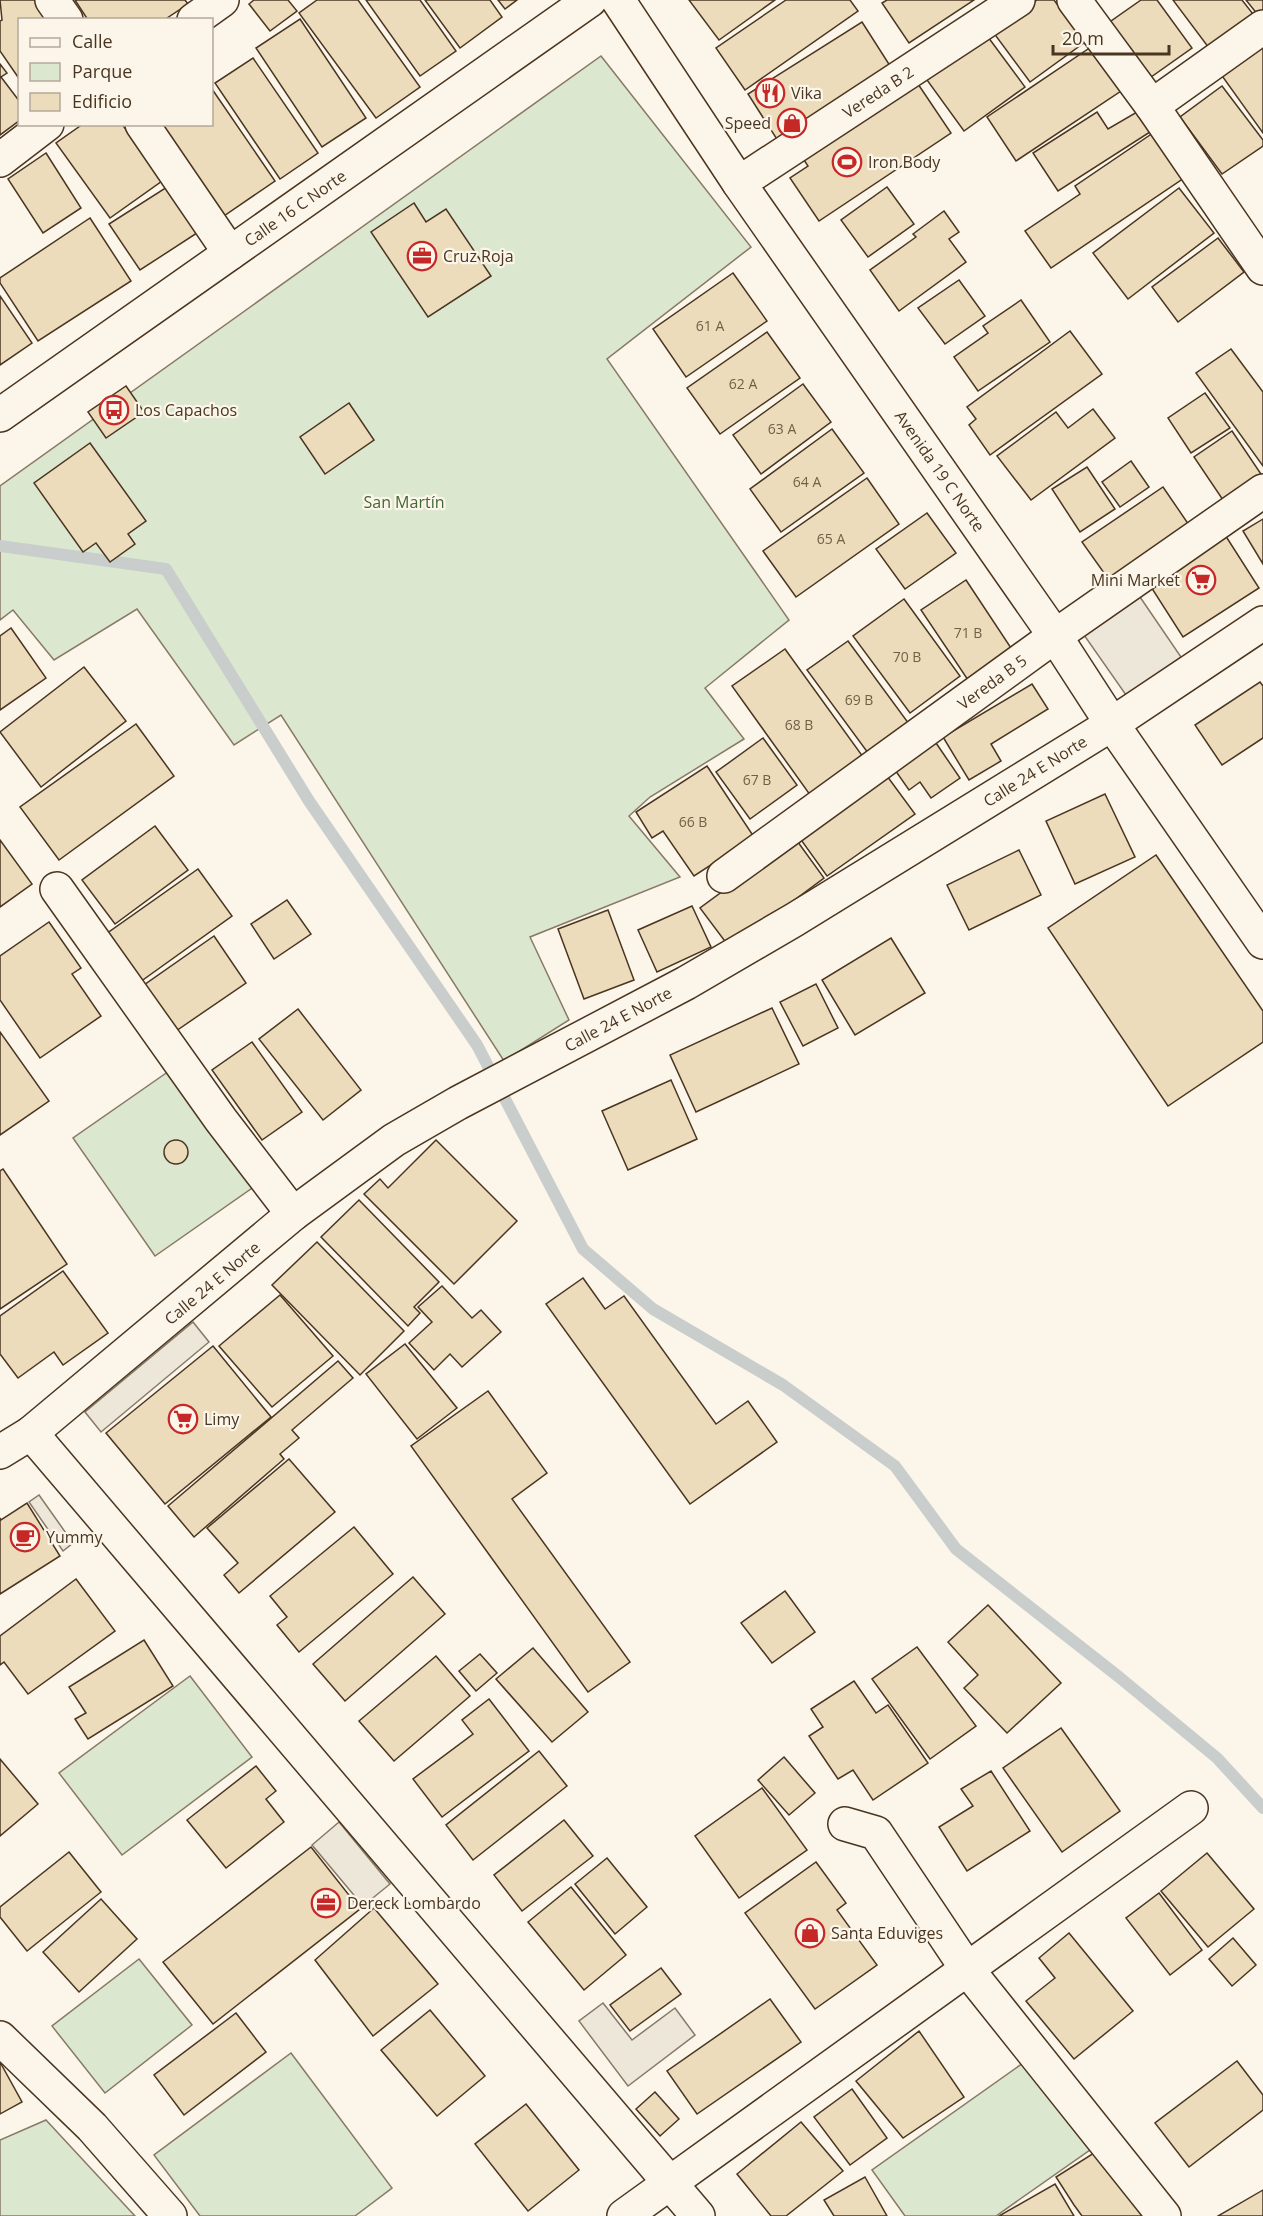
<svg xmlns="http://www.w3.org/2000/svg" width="1263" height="2216" font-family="'Open Sans',sans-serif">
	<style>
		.green { fill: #dce7d0; stroke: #887966; stroke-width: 1.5 }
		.parking { fill: #ede7d9; stroke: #887966; stroke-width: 1.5 }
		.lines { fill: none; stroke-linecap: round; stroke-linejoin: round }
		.stream { stroke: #c9cecd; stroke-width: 12 }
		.building { fill: #ecdcbc; stroke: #4a3520; stroke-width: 1.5 }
		.minor-casing { stroke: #4a3520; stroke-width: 36 }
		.tertiary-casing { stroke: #4a3520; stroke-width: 36 }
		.secondary-casing { stroke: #4a3520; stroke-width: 36 }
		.minor { stroke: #fbf6e9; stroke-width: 33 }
		.tertiary { stroke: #fbf6e9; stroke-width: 33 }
		.secondary { stroke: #fbf6e9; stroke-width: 33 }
		.labels { text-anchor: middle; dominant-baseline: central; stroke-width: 4.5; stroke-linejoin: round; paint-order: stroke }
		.number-label { font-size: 14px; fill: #725f47 }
		.street-label { font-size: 16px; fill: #4a3520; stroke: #fbf6e9 }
		.poi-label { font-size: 16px; fill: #4a3520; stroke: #fbf6e9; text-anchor: start }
		.park-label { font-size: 16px; fill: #436837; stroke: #fbf6e9 }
	</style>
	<rect width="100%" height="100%" fill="#fbf6e9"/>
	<g class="green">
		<polygon points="601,56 751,247 607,359 789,620 705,688 744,739 650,797 629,816 680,877 530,937 569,1020 504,1061 281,715 234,745 137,609 54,660 13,610 0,620 0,486"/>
		<polygon points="172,1069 255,1186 155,1256 73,1138"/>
		<polygon points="190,1676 252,1757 122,1855 59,1773"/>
		<polygon points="139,1959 192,2025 105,2093 52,2026"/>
		<polygon points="291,2053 392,2188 355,2216 200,2216 154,2155"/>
		<polygon points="1033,2056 1097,2145 996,2216 905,2216 872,2170"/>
		<polygon points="46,2120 135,2216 0,2216 0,2140"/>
	</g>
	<g class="parking">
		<polygon points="1140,597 1181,657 1126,695 1084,635"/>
		<polygon points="193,1322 209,1342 101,1432 85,1412"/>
		<polygon points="39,1495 73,1543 63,1551 29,1502"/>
		<polygon points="339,1822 390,1884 363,1906 312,1845"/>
		<polygon points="603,2003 632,2040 675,2008 695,2035 628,2086 579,2021"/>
	</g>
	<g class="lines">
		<polyline class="stream" points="0,546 166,569 309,801 477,1045 583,1249 653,1309 783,1385 895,1466 956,1549 1119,1677 1217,1758 1263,1808"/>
	</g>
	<g class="building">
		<polygon points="0,0 41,0 54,20 20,20 20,80 0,51 0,21 2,20"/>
		<polygon points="75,0 185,0 188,4 164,20 88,20"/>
		<polygon points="254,0 288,0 297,11 270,31 249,4"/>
		<polygon points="317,0 358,0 420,87 376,118 299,13"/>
		<polygon points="366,0 420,0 456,51 420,76"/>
		<polygon points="425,0 490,0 502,17 460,48"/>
		<polygon points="498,0 517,0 505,9"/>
		<polygon points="689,0 775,0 719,40"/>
		<polygon points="786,0 850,0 858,11 745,90 716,48"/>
		<polygon points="887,0 974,0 909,43 882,3"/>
		<polygon points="1037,0 1054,0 1085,42 1030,82 993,32"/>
		<polygon points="1141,0 1157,0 1192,48 1144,82 1104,26"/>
		<polygon points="1173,0 1242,0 1253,14 1209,48"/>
		<polygon points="1246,0 1263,0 1263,11 1258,15"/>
		<polygon points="300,19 366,118 322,147 256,48"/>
		<polygon points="862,22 894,72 780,144 748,94"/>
		<polygon points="988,37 1025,87 964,131 927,80"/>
		<polygon points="1263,45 1263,133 1220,73"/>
		<polygon points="1091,47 1121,91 1016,161 987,117"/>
		<polygon points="253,58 318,153 280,179 215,83"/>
		<polygon points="0,64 7,73 1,77 20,102 20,120 0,135"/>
		<polygon points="916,81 951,133 819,221 790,178 808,166 802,157"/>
		<polygon points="1222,86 1263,140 1263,146 1222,174 1180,117"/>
		<polygon points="212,89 275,181 218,220 159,124 212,124"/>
		<polygon points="1097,112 1108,129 1137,112 1150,132 1058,191 1033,153"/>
		<polygon points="83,124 122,124 162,181 110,218 56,143"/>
		<polygon points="1153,133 1184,178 1051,268 1025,231 1080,194 1075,186"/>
		<polygon points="46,153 81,208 43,233 8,179"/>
		<polygon points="167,187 197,233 140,270 109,224"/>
		<polygon points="887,187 914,224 868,257 841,220"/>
		<polygon points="1179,188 1214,233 1128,299 1093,253"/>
		<polygon points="414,203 426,222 446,209 491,276 428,317 371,232"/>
		<polygon points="944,211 959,232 949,239 966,262 899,311 870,270 916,237 913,234"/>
		<polygon points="90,218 131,281 38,341 0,283 0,278"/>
		<polygon points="1218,238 1244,272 1178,322 1152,287"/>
		<polygon points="733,273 767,321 686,377 653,329"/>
		<polygon points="959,280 985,316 945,344 918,308"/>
		<polygon points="0,296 32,343 0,365"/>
		<polygon points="1021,300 1050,342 978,391 954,357 988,333 983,326"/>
		<polygon points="1070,331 1102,374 990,455 969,425 976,419 967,407"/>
		<polygon points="767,332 800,378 720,434 687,388"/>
		<polygon points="1231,349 1263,392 1263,466 1196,373"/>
		<polygon points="803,384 831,422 761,474 733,435"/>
		<polygon points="126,386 144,412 106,438 88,412"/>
		<polygon points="1205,393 1230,428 1191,453 1168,418"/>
		<polygon points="349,403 374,440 325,474 300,437"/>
		<polygon points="1093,409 1115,438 1031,500 997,456 1056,412 1068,428"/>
		<polygon points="832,429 864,473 781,532 750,489"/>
		<polygon points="1232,431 1263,477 1225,503 1194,457"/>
		<polygon points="90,443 146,521 128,534 135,544 110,562 96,543 83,552 34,483"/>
		<polygon points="1131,461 1149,487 1120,507 1102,482"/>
		<polygon points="1087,467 1115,509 1080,532 1052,489"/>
		<polygon points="867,478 899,524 796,597 763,551"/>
		<polygon points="1163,487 1189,525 1109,580 1082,542"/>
		<polygon points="927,513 956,553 905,589 876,549"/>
		<polygon points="1263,519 1263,564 1243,531"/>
		<polygon points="1220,527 1259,588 1183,637 1144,576"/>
		<polygon points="966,580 1015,654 970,683 921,610"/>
		<polygon points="904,599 960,676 910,713 853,636"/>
		<polygon points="11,628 46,678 0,710 0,636"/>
		<polygon points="848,641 912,728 871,757 807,670"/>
		<polygon points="785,649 866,761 813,799 732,686"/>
		<polygon points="84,667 126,721 41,787 0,732"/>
		<polygon points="1260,682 1263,686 1263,738 1222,765 1195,725"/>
		<polygon points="1032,684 1048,709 991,744 1001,761 969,780 943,737"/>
		<polygon points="136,724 174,776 59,860 20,807"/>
		<polygon points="763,738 797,785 750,819 716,772"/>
		<polygon points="936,743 960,778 931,798 920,782 909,790 895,770"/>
		<polygon points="707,766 754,837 694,876 663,831 652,838 636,812"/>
		<polygon points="887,776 915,814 827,876 799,837"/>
		<polygon points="1105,794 1135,857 1075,884 1046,821"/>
		<polygon points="155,826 188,870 115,924 82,880"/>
		<polygon points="795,838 824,878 730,948 700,908"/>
		<polygon points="0,840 32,884 0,907"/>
		<polygon points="1019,850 1041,895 969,930 947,885"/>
		<polygon points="1156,855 1263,1011 1263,1042 1168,1106 1048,928"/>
		<polygon points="198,869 232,916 140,982 106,934"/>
		<polygon points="287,900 311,934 274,959 251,924"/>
		<polygon points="692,906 711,947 657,972 638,930"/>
		<polygon points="608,910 634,980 584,999 558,929"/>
		<polygon points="49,922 81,968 72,974 101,1016 40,1058 0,1000 0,956"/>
		<polygon points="214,936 246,983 176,1031 144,985"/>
		<polygon points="891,938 925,993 855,1035 822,980"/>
		<polygon points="816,984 838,1028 803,1046 780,1002"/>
		<polygon points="772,1008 799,1064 696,1112 670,1055"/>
		<polygon points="298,1009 361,1090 323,1120 259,1039"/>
		<polygon points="0,1032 49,1101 0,1135"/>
		<polygon points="252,1042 302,1112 262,1140 212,1070"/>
		<polygon points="671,1080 697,1139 628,1170 602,1111"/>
		<circle cx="176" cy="1152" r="12"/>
		<polygon points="436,1140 517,1221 454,1284 364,1194 380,1179 388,1188"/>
		<polygon points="3,1169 67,1264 0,1309 0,1171"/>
		<polygon points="359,1200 439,1282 414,1307 420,1313 408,1326 321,1237"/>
		<polygon points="317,1242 404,1331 360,1375 272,1285"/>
		<polygon points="63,1271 108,1333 63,1365 54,1352 18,1378 0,1354 0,1316"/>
		<polygon points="583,1278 605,1309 624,1296 716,1424 748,1401 777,1442 690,1504 546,1304"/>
		<polygon points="442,1286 472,1318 481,1310 501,1332 462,1367 450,1354 434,1370 409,1343 432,1322 418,1307"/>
		<polygon points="280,1295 333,1356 272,1407 219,1346"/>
		<polygon points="405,1344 457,1408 417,1439 366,1374"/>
		<polygon points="213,1346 271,1417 165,1504 106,1433"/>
		<polygon points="338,1361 353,1378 292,1430 299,1438 280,1454 284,1459 194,1537 168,1506"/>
		<polygon points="488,1391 547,1473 512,1499 630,1662 588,1692 411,1446"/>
		<polygon points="289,1459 335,1512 239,1593 224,1575 238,1563 207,1528"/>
		<polygon points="27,1503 60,1556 0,1594 0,1518 1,1520"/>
		<polygon points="354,1527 393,1574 299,1652 277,1625 287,1617 270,1596"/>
		<polygon points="413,1577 445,1614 345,1701 313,1664"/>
		<polygon points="76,1579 115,1631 28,1694 4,1662 0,1665 0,1636"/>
		<polygon points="785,1591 815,1632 772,1663 741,1623"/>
		<polygon points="988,1605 1061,1683 1007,1733 964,1688 978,1675 948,1642"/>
		<polygon points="144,1640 173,1686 88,1739 75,1719 86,1713 69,1687"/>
		<polygon points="917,1647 976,1726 930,1759 872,1679"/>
		<polygon points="533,1648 588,1712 552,1742 496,1679"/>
		<polygon points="480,1654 497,1673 476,1691 459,1671"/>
		<polygon points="436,1656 470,1696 394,1761 359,1721"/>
		<polygon points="854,1681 876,1713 888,1705 928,1763 873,1800 853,1770 838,1779 809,1736 823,1727 811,1709"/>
		<polygon points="489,1699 529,1751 442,1817 413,1779 473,1734 462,1720"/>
		<polygon points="1061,1728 1120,1811 1062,1852 1003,1768"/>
		<polygon points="539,1751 567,1786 473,1860 446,1825"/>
		<polygon points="784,1757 815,1793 789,1815 758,1780"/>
		<polygon points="0,1759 38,1804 0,1836"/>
		<polygon points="256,1766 276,1791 266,1799 284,1822 226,1868 187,1820"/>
		<polygon points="991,1771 1030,1831 967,1871 939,1827 973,1806 961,1789"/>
		<polygon points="762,1788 807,1850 739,1898 695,1836"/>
		<polygon points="564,1820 593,1856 522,1911 494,1875"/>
		<polygon points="311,1847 360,1909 213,2024 163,1962"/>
		<polygon points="69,1852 101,1892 27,1951 0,1917 0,1907"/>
		<polygon points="1207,1853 1254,1909 1208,1947 1161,1891"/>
		<polygon points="607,1858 647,1907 615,1934 575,1884"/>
		<polygon points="816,1862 846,1903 837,1910 877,1965 815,2009 745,1913"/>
		<polygon points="571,1887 626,1955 584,1990 528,1922"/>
		<polygon points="1159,1893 1202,1950 1170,1975 1126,1918"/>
		<polygon points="101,1899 137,1939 79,1992 43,1952"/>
		<polygon points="374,1908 438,1984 373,2036 315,1960"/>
		<polygon points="1069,1933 1133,2011 1074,2059 1026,2001 1055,1978 1039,1958"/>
		<polygon points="1233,1938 1256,1965 1232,1986 1209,1959"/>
		<polygon points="661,1968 681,1994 630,2031 610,2005"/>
		<polygon points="770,1999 801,2042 697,2114 667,2071"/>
		<polygon points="430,2010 485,2076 437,2116 381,2050"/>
		<polygon points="236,2013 266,2052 184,2115 154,2075"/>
		<polygon points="919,2031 964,2097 903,2138 856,2081"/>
		<polygon points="1237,2061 1263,2095 1263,2110 1189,2167 1155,2123"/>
		<polygon points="0,2062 22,2102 0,2114"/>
		<polygon points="852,2089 887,2138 850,2165 814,2117"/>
		<polygon points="655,2092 679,2119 660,2136 636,2109"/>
		<polygon points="526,2104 579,2170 528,2211 475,2144"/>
		<polygon points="801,2122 843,2171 786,2216 771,2216 737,2174"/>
		<polygon points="1105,2146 1151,2216 1082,2216 1074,2205 1056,2177"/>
		<polygon points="865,2177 887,2216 834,2216 824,2200"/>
		<polygon points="1055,2184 1074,2216 999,2216"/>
		<polygon points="1263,2190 1263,2216 1218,2216"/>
	</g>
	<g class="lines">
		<g class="minor-casing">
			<g id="minor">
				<polyline points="52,0 66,20"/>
				<polyline points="618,0 739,183 1055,636 1112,724 1263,942"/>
				<polyline points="1074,0 1152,106 1263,268"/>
				<polyline points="194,20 222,0"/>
				<polyline points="1152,106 1263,27"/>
				<polyline points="142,124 230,253"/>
				<polyline points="0,160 47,124"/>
				<polyline points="739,183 1018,0"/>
				<polyline points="0,415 590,0"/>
				<polyline points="724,876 1055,636 1263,491"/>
				<polyline points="57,889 221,1120 293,1214"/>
				<polyline points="845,1824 876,1833 967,1969 1164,2216"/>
				<polyline points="0,2038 92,2127 170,2216"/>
				<polyline points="624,2216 1191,1808"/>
			</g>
		</g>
		<g class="tertiary-casing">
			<polyline id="tertiary" points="31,1433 698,2216"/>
		</g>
		<g class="secondary-casing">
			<polyline id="secondary" points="0,1452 31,1433 293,1214 394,1140 458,1103 686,983 794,920 1112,724 1263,623"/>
		</g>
		<use href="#minor" class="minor"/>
		<use href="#tertiary" class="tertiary"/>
		<use href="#secondary" class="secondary"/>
	</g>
	<defs>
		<g id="restaurant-ring" transform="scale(1.5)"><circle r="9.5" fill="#fbf6e9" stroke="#c62828" stroke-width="1.5"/><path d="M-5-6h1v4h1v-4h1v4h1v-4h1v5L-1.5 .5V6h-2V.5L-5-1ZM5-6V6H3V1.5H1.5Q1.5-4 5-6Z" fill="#c62828"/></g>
		<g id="shop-ring" transform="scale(1.5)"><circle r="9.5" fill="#fbf6e9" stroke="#c62828" stroke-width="1.5"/><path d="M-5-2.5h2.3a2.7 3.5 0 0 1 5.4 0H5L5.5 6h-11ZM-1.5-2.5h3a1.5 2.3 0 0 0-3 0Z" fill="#c62828"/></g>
		<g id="stadium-ring" transform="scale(1.5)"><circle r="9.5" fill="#fbf6e9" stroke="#c62828" stroke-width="1.5"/><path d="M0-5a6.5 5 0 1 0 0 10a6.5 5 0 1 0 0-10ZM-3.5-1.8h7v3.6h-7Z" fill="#c62828"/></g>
		<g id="office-ring" transform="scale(1.5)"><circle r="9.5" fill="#fbf6e9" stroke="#c62828" stroke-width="1.5"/><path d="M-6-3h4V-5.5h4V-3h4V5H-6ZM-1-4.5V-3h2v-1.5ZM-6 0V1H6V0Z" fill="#c62828"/></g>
		<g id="bus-ring" transform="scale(1.5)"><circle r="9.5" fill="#fbf6e9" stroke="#c62828" stroke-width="1.5"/><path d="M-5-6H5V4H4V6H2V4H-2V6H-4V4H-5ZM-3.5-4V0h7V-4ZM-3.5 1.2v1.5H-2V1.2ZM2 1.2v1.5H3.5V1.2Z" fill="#c62828"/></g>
		<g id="supermarket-ring" transform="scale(1.5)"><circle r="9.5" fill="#fbf6e9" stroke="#c62828" stroke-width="1.5"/><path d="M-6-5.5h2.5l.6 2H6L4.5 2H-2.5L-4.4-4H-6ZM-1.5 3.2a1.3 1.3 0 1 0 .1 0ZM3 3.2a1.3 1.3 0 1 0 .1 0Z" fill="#c62828"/></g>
		<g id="cafe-ring" transform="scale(1.5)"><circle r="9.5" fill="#fbf6e9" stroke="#c62828" stroke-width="1.5"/><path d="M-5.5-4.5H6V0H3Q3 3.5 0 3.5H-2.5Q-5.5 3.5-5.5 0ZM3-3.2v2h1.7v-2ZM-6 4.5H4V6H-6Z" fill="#c62828"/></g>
	</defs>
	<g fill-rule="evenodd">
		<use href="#restaurant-ring" x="770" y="93"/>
		<use href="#shop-ring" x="792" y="123"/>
		<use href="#stadium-ring" x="847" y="162"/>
		<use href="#office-ring" x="422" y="256"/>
		<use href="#bus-ring" x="114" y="410"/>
		<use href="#supermarket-ring" x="1201" y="580"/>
		<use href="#supermarket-ring" x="183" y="1419"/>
		<use href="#cafe-ring" x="25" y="1537"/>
		<use href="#office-ring" x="326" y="1903"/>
		<use href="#shop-ring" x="810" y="1933"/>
	</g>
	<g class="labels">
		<g class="number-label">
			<text x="710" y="325">61 A</text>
			<text x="743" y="383">62 A</text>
			<text x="782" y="428">63 A</text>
			<text x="807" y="481">64 A</text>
			<text x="831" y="538">65 A</text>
			<text x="968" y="632">71 B</text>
			<text x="907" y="656">70 B</text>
			<text x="859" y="699">69 B</text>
			<text x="799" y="724">68 B</text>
			<text x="757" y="779">67 B</text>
			<text x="693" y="821">66 B</text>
		</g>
		<g class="street-label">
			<text transform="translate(878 92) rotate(-33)">Vereda B 2</text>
			<text transform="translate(295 208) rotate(-35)">Calle 16 C Norte</text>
			<text transform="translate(940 471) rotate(55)">Avenida 19 C Norte</text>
			<text transform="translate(992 682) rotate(-36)">Vereda B 5</text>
			<text transform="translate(1035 771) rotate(-32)">Calle 24 E Norte</text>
			<text transform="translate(618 1019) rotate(-28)">Calle 24 E Norte</text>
			<text transform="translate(212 1283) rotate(-40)">Calle 24 E Norte</text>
		</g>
		<g class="poi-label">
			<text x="791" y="93">Vika</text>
			<text x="771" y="123" text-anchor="end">Speed</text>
			<text x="868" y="162">Iron Body</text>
			<text x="443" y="256">Cruz Roja</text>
			<text x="135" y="410">Los Capachos</text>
			<text x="1180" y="580" text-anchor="end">Mini Market</text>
			<text x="204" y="1419">Limy</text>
			<text x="46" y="1537">Yummy</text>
			<text x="347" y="1903">Dereck Lombardo</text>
			<text x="831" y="1933">Santa Eduviges</text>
		</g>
		<g class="park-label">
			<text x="404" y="502">San Martín</text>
		</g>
	</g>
	<rect x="18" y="18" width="195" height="108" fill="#fbf6e9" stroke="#b4a999" stroke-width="1.5"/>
	<rect x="30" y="38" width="30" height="9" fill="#fbf6e9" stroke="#b4a999" stroke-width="1.5"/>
	<text x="72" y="48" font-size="18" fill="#4a3520">Calle</text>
	<rect x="30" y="63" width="30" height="18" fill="#dce7d0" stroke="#b4a999" stroke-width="1.5"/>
	<text x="72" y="78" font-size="18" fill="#4a3520">Parque</text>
	<rect x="30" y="93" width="30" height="18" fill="#ecdcbc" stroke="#b4a999" stroke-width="1.5"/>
	<text x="72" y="108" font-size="18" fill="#4a3520">Edificio</text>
	<path d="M1053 45v9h116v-9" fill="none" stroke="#4a3520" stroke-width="3"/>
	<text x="1062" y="45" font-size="18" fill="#4a3520" stroke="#fbf6e9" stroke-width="4.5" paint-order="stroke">20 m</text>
</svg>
